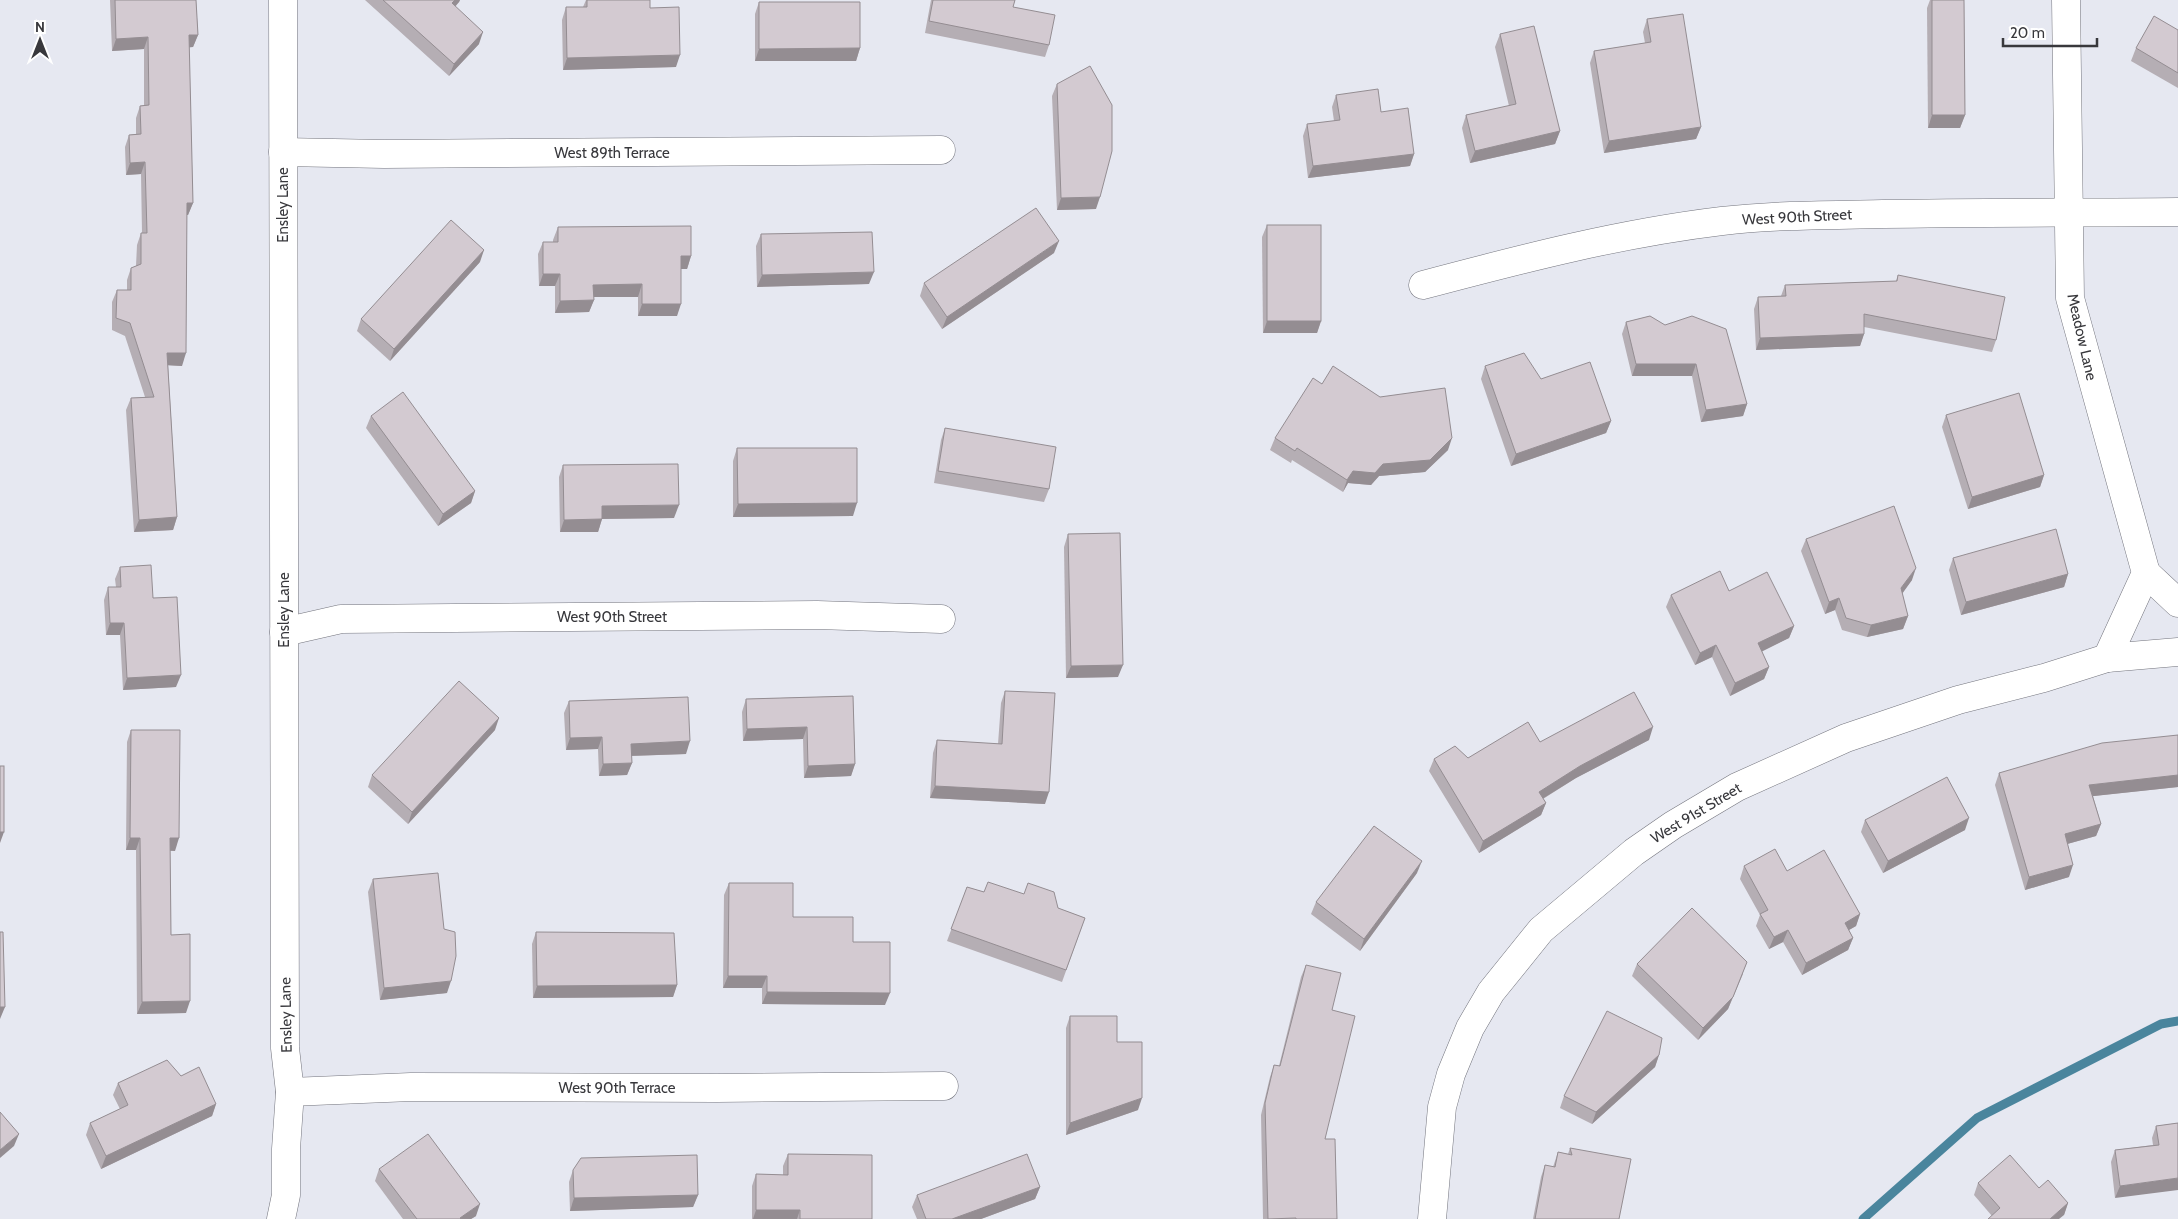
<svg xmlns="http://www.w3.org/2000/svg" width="2178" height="1219" font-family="Cabin,sans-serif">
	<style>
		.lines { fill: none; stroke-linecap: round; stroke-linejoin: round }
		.stream { stroke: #4a859d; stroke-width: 9 }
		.minor-casing { stroke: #73747d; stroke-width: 29 }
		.minor { stroke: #fff; stroke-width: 28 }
		.wall { fill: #b5aeb4 }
		.shaded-wall { fill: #948d92 }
		.building { fill: #d3cad1; stroke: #948d92 }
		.labels { text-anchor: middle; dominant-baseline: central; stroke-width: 4; stroke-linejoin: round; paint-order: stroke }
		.street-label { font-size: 15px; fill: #38383c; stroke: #fff }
	</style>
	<rect width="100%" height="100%" fill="#e6e8f1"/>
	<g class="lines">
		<polyline class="stream" points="1863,1219 1977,1118 2161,1024 2178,1021"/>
		<g class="minor-casing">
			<g id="minor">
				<polyline points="2066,0 2070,298 2146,573 2107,658"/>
				<polyline points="283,152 384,154 941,150"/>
				<path d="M1423,285C1521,259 1621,233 1722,221C1775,215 1829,215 1883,214C1981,212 2080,213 2178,212"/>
				<polyline points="2146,573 2178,603"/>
				<polyline points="284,632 341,619 817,615 941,619"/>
				<polyline points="290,1092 411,1087 717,1088 944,1086"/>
				<polyline points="281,1219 286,1195 286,1149 290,1092 285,1048 283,0"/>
				<polyline points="1432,1219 1442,1107 1451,1074 1470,1028 1491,992 1541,930 1634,852 1673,825 1737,787 1846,738 1958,700 2044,678 2107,658 2178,652"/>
			</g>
		</g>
		<use href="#minor" class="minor"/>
	</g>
	<g class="wall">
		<polygon points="110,0 196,0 198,35 193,47 189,47 193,203 188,215 187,215 182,366 168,365 177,517 173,530 134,532 126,410 131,398 145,397 125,336 112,330 112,302 117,290 127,290 127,280 131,268 136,266 137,245 141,233 142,233 141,174 126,175 125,147 129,135 136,134 136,118 140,106 144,105 144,49 112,51"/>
		<polygon points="365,0 460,0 459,2 455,7 479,44 449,76"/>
		<polygon points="586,0 650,0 650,8 676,67 563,70 562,20 566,7 583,7"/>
		<polygon points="931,0 1015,0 1013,7 1049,45 1045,57 925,33"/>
		<polygon points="1930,0 1964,0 1965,115 1960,128 1928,128 1927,8"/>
		<polygon points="759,2 860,48 856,61 755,61 755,14"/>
		<polygon points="1647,19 1701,127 1696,139 1604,153 1590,63 1594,51 1645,43 1643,32"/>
		<polygon points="2178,30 2178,88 2131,61 2136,48"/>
		<polygon points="1500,34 1560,131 1555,144 1470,163 1462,128 1466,115 1509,106 1495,47"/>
		<polygon points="1057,84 1096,209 1057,210 1052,96"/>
		<polygon points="1336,95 1381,112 1414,154 1410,166 1308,178 1303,136 1307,124 1334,121 1332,107"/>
		<polygon points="1267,225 1321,321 1317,333 1263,333 1262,237"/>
		<polygon points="558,227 691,256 687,269 681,269 677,316 638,316 638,297 594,297 594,300 589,312 555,313 555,286 539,286 538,254 543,242 553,242 553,240"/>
		<polygon points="761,234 869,284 757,287 756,246"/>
		<polygon points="1054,253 942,329 920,296 924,283"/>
		<polygon points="480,262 390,361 357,331 361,319"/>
		<polygon points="1898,275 1996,340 1992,352 1864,327 1864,334 1860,346 1756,350 1754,309 1758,297 1781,296 1785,285 1896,281"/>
		<polygon points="1650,316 1747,404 1743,416 1701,422 1692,376 1632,376 1622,334 1626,322"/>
		<polygon points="1485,366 1541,379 1611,421 1606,433 1511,466 1481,379"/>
		<polygon points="1322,384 1448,450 1425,472 1379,476 1371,485 1348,483 1343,492 1292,460 1291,463 1270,450 1275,438"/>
		<polygon points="1946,415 2044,475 2040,487 1968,509 1942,427"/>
		<polygon points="371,416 475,491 471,503 438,526 366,428"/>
		<polygon points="945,428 1049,489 1044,502 934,483 941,440"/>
		<polygon points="737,448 853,516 733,517 733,461"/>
		<polygon points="563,465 674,518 602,519 598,532 560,532 559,477"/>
		<polygon points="1068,534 1118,677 1066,678 1064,547"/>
		<polygon points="1806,539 1912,580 1902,593 1908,616 1903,629 1867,637 1842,630 1835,610 1825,614 1801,551"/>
		<polygon points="1953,558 2068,574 2064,587 1961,615 1949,570"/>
		<polygon points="120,567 153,598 176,687 123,690 120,635 106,635 104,600 108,587 116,587 115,579"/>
		<polygon points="1729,591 1794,626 1789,638 1761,651 1769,667 1764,679 1730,696 1712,657 1695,665 1666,607 1671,595"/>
		<polygon points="1005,691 1045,804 930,798 933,753 937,740 998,744 1001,703"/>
		<polygon points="853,696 855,764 851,776 804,778 803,739 743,741 742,712 746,699"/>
		<polygon points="569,701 686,754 631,756 632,763 627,775 599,776 598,749 566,750 564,713"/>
		<polygon points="131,730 175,851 170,851 171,935 186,1013 137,1014 136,850 126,850 127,742"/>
		<polygon points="495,730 408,824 368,787 372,775"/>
		<polygon points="2178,735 2178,787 2093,796 2101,824 2096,836 2067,844 2069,877 2025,890 1995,785 1999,773"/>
		<polygon points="1649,740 1576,778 1543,799 1546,803 1541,815 1479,853 1429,771 1434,759 1468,758 1540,742"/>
		<polygon points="1865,820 1965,830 1883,873 1861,832"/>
		<polygon points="1744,866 1787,871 1860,914 1856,926 1849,930 1853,938 1848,950 1802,975 1783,942 1769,949 1756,926 1760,915 1740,879"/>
		<polygon points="1417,873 1360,951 1311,914 1316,902"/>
		<polygon points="373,879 447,993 380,1000 368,892"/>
		<polygon points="729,883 793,917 853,942 885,1005 762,1004 762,988 723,988 724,895"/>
		<polygon points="967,887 984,892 1058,908 1085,918 1062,982 947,941"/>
		<polygon points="536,932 677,985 673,997 533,998 532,944"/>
		<polygon points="1637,964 1743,974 1728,1009 1698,1040 1632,976"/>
		<polygon points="1306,965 1332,1010 1325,1139 1337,1219 1263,1219 1261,1115 1270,1077 1274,1065 1279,1066 1301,977"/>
		<polygon points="1070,1016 1117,1042 1138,1110 1066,1135 1066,1028"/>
		<polygon points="1659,1055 1655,1067 1592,1124 1560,1108 1564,1096"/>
		<polygon points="118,1083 216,1104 212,1116 101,1169 86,1135 90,1123 120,1109 113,1095"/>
		<polygon points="2178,1123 2115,1198 2111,1162 2115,1150 2153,1145 2152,1138 2156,1126"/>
		<polygon points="1570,1148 1619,1219 1533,1219 1541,1177 1545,1165 1553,1167 1558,1152 1568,1154"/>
		<polygon points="788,1154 872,1219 752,1219 752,1186 756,1174 783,1175 783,1166"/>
		<polygon points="379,1169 476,1216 471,1219 403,1219 375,1181"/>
		<polygon points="573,1170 698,1195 693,1207 570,1211 569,1182"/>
		<polygon points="1978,1183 2068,1203 2064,1215 1992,1216 1974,1195"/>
		<polygon points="1040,1187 1035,1199 981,1219 917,1219 912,1207 917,1195"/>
	</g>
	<g class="shaded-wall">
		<polygon points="455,0 460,0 459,2 447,15 452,3"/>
		<polygon points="483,32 479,44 449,76 454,64"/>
		<polygon points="189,35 198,35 193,47 184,48"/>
		<polygon points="148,37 144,49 112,51 116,39"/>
		<polygon points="860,48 856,61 755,61 759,49"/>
		<polygon points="680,55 676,67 563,70 567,58"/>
		<polygon points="1932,115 1965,115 1960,128 1928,128"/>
		<polygon points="1701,127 1696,139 1604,153 1609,141"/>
		<polygon points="1560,131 1555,144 1470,163 1475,151"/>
		<polygon points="1414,154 1410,166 1308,178 1313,166"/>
		<polygon points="145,162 141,174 126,175 130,163"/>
		<polygon points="1100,197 1096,209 1057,210 1061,198"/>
		<polygon points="187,203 193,203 188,215 183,215"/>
		<polygon points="1059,241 1054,253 942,329 947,317"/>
		<polygon points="484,250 480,262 390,361 394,349"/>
		<polygon points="681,256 691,256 687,269 676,269"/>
		<polygon points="874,272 869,284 757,287 762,275"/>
		<polygon points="543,274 560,274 555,286 539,286"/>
		<polygon points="642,284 638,297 589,297 593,285"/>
		<polygon points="594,300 589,312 555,313 560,301"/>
		<polygon points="642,304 681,304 677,316 638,316"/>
		<polygon points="1267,321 1321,321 1317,333 1263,333"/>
		<polygon points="1864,334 1860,346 1756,350 1760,338"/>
		<polygon points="167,353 186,353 182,366 163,365"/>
		<polygon points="1636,364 1696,364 1692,376 1632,376"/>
		<polygon points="1747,404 1743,416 1701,422 1706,410"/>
		<polygon points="1611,421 1606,433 1511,466 1516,454"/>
		<polygon points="1452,438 1448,450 1425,472 1379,476 1371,485 1348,483 1343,492 1347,480 1353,471 1383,464"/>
		<polygon points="2044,475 2040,487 1968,509 1972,497"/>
		<polygon points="475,491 471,503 438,526 443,514"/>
		<polygon points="857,503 853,516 733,517 738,504"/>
		<polygon points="679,505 674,518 598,519 602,506"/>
		<polygon points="177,517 173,530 134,532 139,520"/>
		<polygon points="602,519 598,532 560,532 564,520"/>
		<polygon points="1916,568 1912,580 1897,601 1901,588"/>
		<polygon points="2068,574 2064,587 1961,615 1966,602"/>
		<polygon points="1839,598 1835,610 1825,614 1829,602"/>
		<polygon points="1908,616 1903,629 1867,637 1871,625"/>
		<polygon points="110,623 124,623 120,635 106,635"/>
		<polygon points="1794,626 1789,638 1753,656 1758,643"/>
		<polygon points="1716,645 1712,657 1695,665 1700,653"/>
		<polygon points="1123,665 1118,677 1066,678 1071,666"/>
		<polygon points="1769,667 1764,679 1730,696 1735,683"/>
		<polygon points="181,675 176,687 123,690 127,678"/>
		<polygon points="499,718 495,730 408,824 412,812"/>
		<polygon points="807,727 803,739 743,741 747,729"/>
		<polygon points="1653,727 1649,740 1576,778 1534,804 1539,792 1580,766"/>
		<polygon points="602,737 598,749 566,750 570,738"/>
		<polygon points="690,741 686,754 627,756 631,744"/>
		<polygon points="632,763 627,775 599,776 603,764"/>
		<polygon points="855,764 851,776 804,778 808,766"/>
		<polygon points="2178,775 2178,787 2085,797 2089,785"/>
		<polygon points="935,786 1049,792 1045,804 930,798"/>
		<polygon points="1546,803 1541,815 1479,853 1483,841"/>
		<polygon points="1969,818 1965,830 1883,873 1888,861"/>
		<polygon points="2101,824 2096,836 2060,846 2065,834"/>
		<polygon points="0,832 4,832 0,843"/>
		<polygon points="130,838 140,838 136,850 126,850"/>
		<polygon points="170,838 179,838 175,851 165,850"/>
		<polygon points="1422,861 1417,873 1360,951 1364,939"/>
		<polygon points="2073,865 2069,877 2025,890 2029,877"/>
		<polygon points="1860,914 1856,926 1840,935 1845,923"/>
		<polygon points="1788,930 1783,942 1769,949 1774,937"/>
		<polygon points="1853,938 1848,950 1802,975 1806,963"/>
		<polygon points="1747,962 1728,1009 1698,1040 1703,1028"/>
		<polygon points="728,976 767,976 762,988 723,988"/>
		<polygon points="451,981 447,993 380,1000 384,988"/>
		<polygon points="677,985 673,997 533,998 537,986"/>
		<polygon points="767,992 890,993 885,1005 762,1004"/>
		<polygon points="190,1001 186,1013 137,1014 142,1002"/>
		<polygon points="0,1007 5,1007 0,1019"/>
		<polygon points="1659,1055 1655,1067 1592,1124 1596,1112"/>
		<polygon points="1142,1098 1138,1110 1066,1135 1070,1123"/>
		<polygon points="216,1104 212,1116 101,1169 106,1156"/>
		<polygon points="19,1134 14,1146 0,1158 0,1150"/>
		<polygon points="2178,1178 2178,1190 2115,1198 2120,1186"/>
		<polygon points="1040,1187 1035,1199 981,1219 952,1219"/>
		<polygon points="698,1195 693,1207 570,1211 574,1198"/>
		<polygon points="2068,1203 2064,1215 2059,1219 2050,1219"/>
		<polygon points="480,1204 476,1216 471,1219 460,1219 460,1218"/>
		<polygon points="756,1210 800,1210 797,1219 753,1219"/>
	</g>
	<g class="building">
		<polygon points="115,0 196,0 198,35 189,35 193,203 187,203 186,353 167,353 177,517 139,520 131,398 154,397 130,323 116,318 117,290 131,290 131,268 141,264 141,233 147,233 145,162 130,163 129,135 141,134 140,106 149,105 148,37 116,39"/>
		<polygon points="383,0 455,0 452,3 483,32 454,64"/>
		<polygon points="587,0 650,0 650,8 679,7 680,55 567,58 566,7 587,7"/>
		<polygon points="933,0 1015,0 1013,7 1055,15 1049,45 929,21"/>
		<polygon points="1932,0 1964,0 1965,115 1932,115"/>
		<polygon points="759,2 860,2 860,48 759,49"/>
		<polygon points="1683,14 1701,127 1609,141 1594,51 1651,42 1647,19"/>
		<polygon points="2154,16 2178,30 2178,73 2136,48"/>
		<polygon points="1534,26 1560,131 1475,151 1466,115 1516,104 1500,34"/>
		<polygon points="1090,66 1112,105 1112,151 1100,197 1061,198 1057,84"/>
		<polygon points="1378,89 1381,112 1408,108 1414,154 1313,166 1307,124 1340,120 1336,95"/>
		<polygon points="1036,208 1059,241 947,317 924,283"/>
		<polygon points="451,220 484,250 394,349 361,319"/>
		<rect x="1267" y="225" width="54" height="96"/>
		<polygon points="691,226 691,256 681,256 681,304 642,304 642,284 593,285 594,300 560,301 560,274 543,274 543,242 558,242 558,227"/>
		<polygon points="872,232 874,272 762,275 761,234"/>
		<polygon points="1898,275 2005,297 1996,340 1864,314 1864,334 1760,338 1758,297 1786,296 1785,285 1897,281"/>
		<polygon points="1650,316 1665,325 1692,316 1726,329 1747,404 1706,410 1696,364 1636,364 1626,322"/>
		<polygon points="1524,353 1541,379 1590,362 1611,421 1516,454 1485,366"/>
		<polygon points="1333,366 1380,397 1445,388 1452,438 1430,460 1383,464 1375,473 1353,471 1347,480 1297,448 1295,451 1275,438 1313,378 1322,384"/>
		<polygon points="403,392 475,491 443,514 371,416"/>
		<polygon points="2019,393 2044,475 1972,497 1946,415"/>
		<polygon points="945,428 1056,447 1049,489 938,471"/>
		<polygon points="737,448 857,448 857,503 738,504"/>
		<polygon points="678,464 679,505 602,506 602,519 564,520 563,465"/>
		<polygon points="1894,506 1916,568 1901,588 1908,616 1871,625 1846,618 1839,598 1829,602 1806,539"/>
		<polygon points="2056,529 2068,574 1966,602 1953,558"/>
		<polygon points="1120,533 1123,665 1071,666 1068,534"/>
		<polygon points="151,565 153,598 177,597 181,675 127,678 124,623 110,623 108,587 121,587 120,567"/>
		<polygon points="1720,571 1729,591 1767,572 1794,626 1758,643 1769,667 1735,683 1716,645 1700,653 1671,595"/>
		<polygon points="459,681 499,718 412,812 372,775"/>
		<polygon points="1005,691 1055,693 1049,792 935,786 937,740 1002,744"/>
		<polygon points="1634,692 1653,727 1580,766 1539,792 1546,803 1483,841 1434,759 1455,746 1468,758 1528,722 1540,742"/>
		<polygon points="853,696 855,764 808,766 807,727 747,729 746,699"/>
		<polygon points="688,697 690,741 631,744 632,763 603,764 602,737 570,738 569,701"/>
		<polygon points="131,730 180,730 179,838 170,838 171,935 190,934 190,1001 142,1002 140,838 130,838"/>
		<polygon points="2178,735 2178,775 2089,785 2101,824 2065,834 2073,865 2029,877 1999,773 2102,743"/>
		<rect x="0" y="766" width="4" height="66"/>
		<polygon points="1947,777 1969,818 1888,861 1865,820"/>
		<polygon points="1374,826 1422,861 1364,939 1316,902"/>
		<polygon points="1775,849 1787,871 1824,850 1860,914 1845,923 1853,938 1806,963 1788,930 1774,937 1760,914 1768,910 1744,866"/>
		<polygon points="438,873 444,929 455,932 456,956 451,981 384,988 373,879"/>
		<polygon points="988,882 1024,894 1028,883 1054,892 1058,908 1085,918 1066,970 951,929 967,887 984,892"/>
		<polygon points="729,883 793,883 793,917 853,917 853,942 890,942 890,993 767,992 767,976 728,976"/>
		<polygon points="1692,908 1747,962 1733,997 1703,1028 1637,964"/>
		<polygon points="0,932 3,932 5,1007 0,1007"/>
		<polygon points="536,932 674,933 677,985 537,986"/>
		<polygon points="1306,965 1341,973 1332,1010 1355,1016 1325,1139 1335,1139 1337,1219 1296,1219 1296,1218 1268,1219 1265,1103 1274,1065 1280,1066"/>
		<polygon points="1607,1011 1662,1038 1659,1055 1596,1112 1564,1096"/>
		<polygon points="1070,1016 1117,1016 1117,1042 1142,1042 1142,1098 1070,1123"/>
		<polygon points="167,1060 181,1076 199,1067 216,1104 106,1156 90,1123 128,1105 118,1083"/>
		<polygon points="0,1112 19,1134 0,1150"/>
		<polygon points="2178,1123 2178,1178 2120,1186 2115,1150 2159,1145 2156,1126"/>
		<polygon points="428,1134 480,1204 460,1218 461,1219 417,1219 379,1169"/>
		<polygon points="1570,1148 1631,1159 1619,1219 1535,1219 1545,1165 1555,1167 1558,1152 1572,1155"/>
		<polygon points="788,1154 872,1155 872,1219 800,1219 800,1210 756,1210 756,1174 788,1175"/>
		<polygon points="1027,1154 1040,1187 952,1219 926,1219 917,1195"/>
		<polygon points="697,1155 698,1195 574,1198 573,1170 581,1158"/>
		<polygon points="2010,1155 2039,1188 2048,1180 2068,1203 2050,1219 1988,1219 2000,1208 1978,1183"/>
	</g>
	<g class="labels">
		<g class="street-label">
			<text x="612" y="153">West 89th Terrace</text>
			<text transform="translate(283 205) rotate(-90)">Ensley Lane</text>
			<text transform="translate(1797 217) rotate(-3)">West 90th Street</text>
			<text transform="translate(2082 337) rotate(77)">Meadow Lane</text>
			<text transform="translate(284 610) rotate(-90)">Ensley Lane</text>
			<text x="612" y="617">West 90th Street</text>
			<text transform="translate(1696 813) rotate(-31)">West 91st Street</text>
			<text transform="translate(286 1015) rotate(-91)">Ensley Lane</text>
			<text x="617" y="1088">West 90th Terrace</text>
		</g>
	</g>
	<g transform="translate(40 40)" stroke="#ffffff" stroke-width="4" paint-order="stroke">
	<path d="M0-4L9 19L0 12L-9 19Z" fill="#38383c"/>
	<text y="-8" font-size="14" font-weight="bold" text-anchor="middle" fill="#38383c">N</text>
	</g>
	<path d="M2003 38v8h94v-8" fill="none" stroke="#38383c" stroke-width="2.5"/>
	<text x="2010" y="38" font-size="15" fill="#38383c" stroke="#ffffff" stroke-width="4" paint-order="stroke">20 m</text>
</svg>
